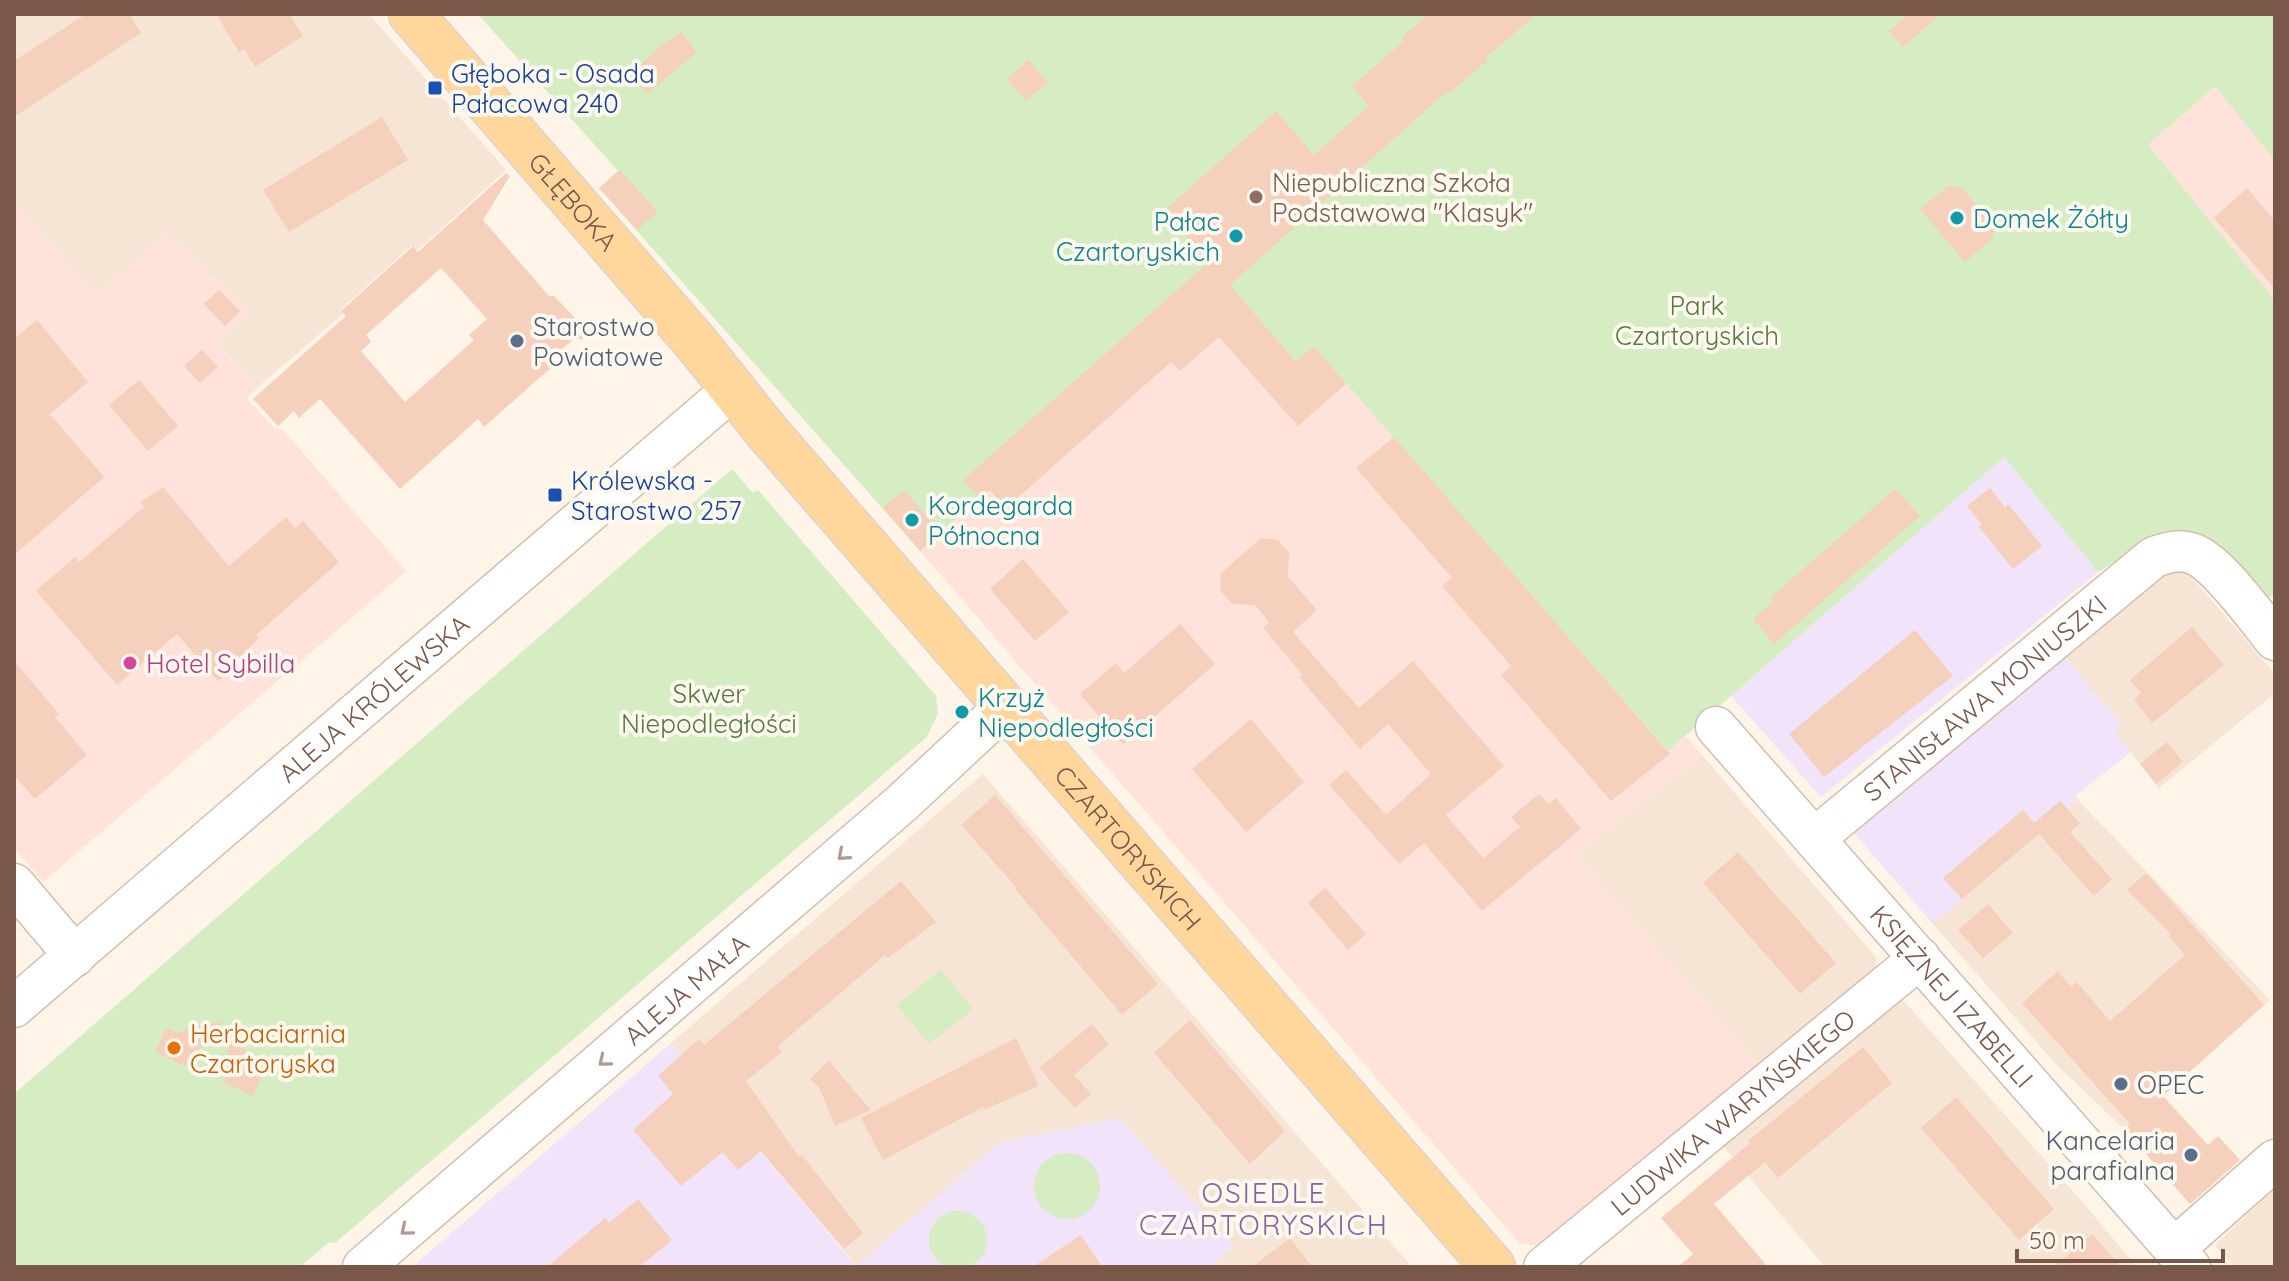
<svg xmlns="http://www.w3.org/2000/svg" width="2289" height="1281" font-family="Quicksand,sans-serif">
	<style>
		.residential { fill: #f6e5d4 }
		.commercial { fill: #ffe3da }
		.education { fill: #f1e3fa }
		.green { fill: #d6edc3 }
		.building { fill: #f5d0bc; fill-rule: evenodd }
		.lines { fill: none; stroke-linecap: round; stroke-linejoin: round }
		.minor-casing { stroke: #d3bdae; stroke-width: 43 }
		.major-casing { stroke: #dcd4d0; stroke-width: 47 }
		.minor { stroke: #fff; stroke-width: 40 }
		.major { stroke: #ffd69c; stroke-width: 44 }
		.oneway { stroke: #af9b92 }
		.transit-dot { fill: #1a4fb4; stroke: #fff8ee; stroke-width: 3 }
		.education-dot { fill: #8d6e63; stroke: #fff8ee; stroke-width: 3 }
		.culture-dot { fill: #0f9aa8; stroke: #fff8ee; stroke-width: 3 }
		.service-dot { fill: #5c6f8a; stroke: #fff8ee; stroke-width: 3 }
		.hotel-dot { fill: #d1479c; stroke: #fff8ee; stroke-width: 3 }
		.food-dot { fill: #e8710a; stroke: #fff8ee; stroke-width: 3 }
		.labels { text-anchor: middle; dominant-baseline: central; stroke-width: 8; stroke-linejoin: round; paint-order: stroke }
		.transit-label { font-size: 26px; fill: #164399; stroke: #fff8ee; text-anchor: start }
		.education-label { font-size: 26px; fill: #785e54; stroke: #fff8ee; text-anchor: start }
		.street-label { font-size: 26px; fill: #7a5849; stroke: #fff8ee }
		.culture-label { font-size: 26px; fill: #0d838f; stroke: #fff8ee; text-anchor: start }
		.park-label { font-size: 26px; fill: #527a3d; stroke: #fff8ee }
		.service-label { font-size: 26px; fill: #4e5e75; stroke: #fff8ee; text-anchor: start }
		.hotel-label { font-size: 26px; fill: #b23c85; stroke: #fff8ee; text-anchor: start }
		.food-label { font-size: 26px; fill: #c56008; stroke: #fff8ee; text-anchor: start }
		.neighbourhood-label { font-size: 28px; letter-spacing: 2px; fill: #87649d; stroke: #fff8ee }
	</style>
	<rect width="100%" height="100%" fill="#fef4e7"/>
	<g class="residential">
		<polygon points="14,14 369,14 506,170 418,250 412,245 340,310 343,314 258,387 216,343 248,310 166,234 96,296 14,202"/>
		<polygon points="2171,565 2182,566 2275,674 2275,693 2159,788 2114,731 2122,725 2063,655"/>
		<polygon points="1702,755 1876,957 1876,969 1759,1065 1575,855"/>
		<polygon points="983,774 1412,1267 1209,1267 1233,1247 1000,1142 857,1266 670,1044"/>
		<polygon points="2078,800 2270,1000 2124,1129 2056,1064 1933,924"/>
		<polygon points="1901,998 2083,1203 2137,1267 1825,1267 1722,1145"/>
		<polygon points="2275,1189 2275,1267 2234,1267 2215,1245"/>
	</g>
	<g class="commercial">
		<polygon points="2216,85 2275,161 2275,300 2148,145"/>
		<polygon points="14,202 95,295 166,234 249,310 216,343 258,387 247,399 273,427 284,431 406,571 43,882 14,848"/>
		<polygon points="1226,281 1296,361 1314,346 1668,751 1686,736 1702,755 1575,855 1759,1065 1538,1246 1519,1243 920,551"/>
	</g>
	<g class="education">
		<polygon points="2004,457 2098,572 1821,797 1731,696"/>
		<polygon points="2063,655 2122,725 2114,731 2131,752 2075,796 2078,800 1933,924 1853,832"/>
		<polygon points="670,1044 856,1266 1000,1142 1119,1118 1234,1246 1209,1267 412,1267"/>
	</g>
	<g class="green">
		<polygon points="478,14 2275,14 2275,161 2215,86 2148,145 2275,300 2275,593 2263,603 2212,549 2166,531 2098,572 2004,457 1668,751 1314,347 1296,362 1226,281 920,551 599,188 618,171"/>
		<polygon points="732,469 753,493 758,490 936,696 938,713 927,737 335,1243 329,1242 300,1267 14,1267 14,1094"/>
		<polygon points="941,969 973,1009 929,1044 897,1005"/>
		<circle cx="1067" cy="1186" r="33"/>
		<circle cx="958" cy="1240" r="29"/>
	</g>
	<g class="building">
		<polygon points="86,14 129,14 141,33 14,117 14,61"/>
		<polygon points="216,14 289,14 303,36 255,67 244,49 239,52"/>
		<polygon points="1429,14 1537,14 1486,57 1488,60 1448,94 1446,92 1230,285 1296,362 1314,346 1346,384 1298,426 1219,337 1180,371 1171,362 1006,508 990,490 980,498 963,480 1209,262 1164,211 1276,111 1314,155 1369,106 1352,86 1404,41 1401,38"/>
		<polygon points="1909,14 1941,14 1903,47 1889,31"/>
		<polygon points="681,32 697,52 647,94 630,75 665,42 666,44"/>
		<polygon points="1028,60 1048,82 1026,101 1007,79"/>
		<polygon points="382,117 408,160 289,232 263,190"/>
		<polygon points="620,170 658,212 637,230 599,188"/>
		<path d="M506,173L510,176L483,220L549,296H554L575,318L584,319L583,339H574L555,355L554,365L484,427L478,419L400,489L320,399L299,418L294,411L278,426L253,399L346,316L341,311L413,246L418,252ZM441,268L487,319L469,335L474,340L405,402L361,351L371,342L366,335Z"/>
		<polygon points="1948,186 1961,187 1994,226 1993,238 1965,262 1920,209"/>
		<polygon points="2247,188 2275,221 2275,289 2214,218"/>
		<polygon points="219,290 240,311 225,326 204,304"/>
		<polygon points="37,320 88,382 50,414 104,477 14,555 14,339"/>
		<polygon points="202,350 218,367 200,383 184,366"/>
		<polygon points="139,380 178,426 148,451 109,405"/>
		<polygon points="1394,437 1670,754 1611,801 1501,675 1511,666 1442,586 1452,578 1356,468"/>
		<polygon points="163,487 229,566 286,517 295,528 303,521 339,562 256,635 259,638 242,655 245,658 218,681 177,634 117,685 36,591 75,557 79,562 144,507 140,502"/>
		<polygon points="1990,488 2005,507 2008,504 2042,546 2013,569 1979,527 1982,525 1967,506"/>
		<polygon points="1895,489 1920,516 1774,644 1753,619 1773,602 1770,598"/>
		<polygon points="904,490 941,533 920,551 883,508"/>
		<polygon points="1261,538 1278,540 1289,553 1288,577 1317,610 1293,632 1359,708 1413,661 1504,766 1446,815 1483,858 1520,827 1511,817 1539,794 1548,804 1556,798 1581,829 1482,911 1424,843 1399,864 1329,785 1346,770 1386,815 1431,774 1388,724 1360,749 1299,677 1302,674 1263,628 1269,622 1255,605 1232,604 1220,590 1221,573"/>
		<polygon points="1023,559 1069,612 1035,641 990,589"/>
		<polygon points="1180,624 1215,664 1123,744 1080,694 1116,663 1124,673"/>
		<polygon points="2192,627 2224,665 2152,723 2134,699 2141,693 2130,680"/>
		<polygon points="1915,630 1953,676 1824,777 1789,734"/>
		<polygon points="14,661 59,714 55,717 87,755 35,799 14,775"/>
		<polygon points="1251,719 1304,782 1246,832 1192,769"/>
		<polygon points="2167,742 2183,762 2156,784 2140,764"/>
		<polygon points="995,795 1158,984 1122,1015 1015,889 1016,887 961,825"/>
		<polygon points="2060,801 2080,823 2070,832 2112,879 2094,896 2039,834 1962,899 1943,878 2023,810 2034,823"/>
		<polygon points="1738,852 1836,963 1800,994 1703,883"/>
		<polygon points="2146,873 2264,1005 2163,1096 2208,1145 2218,1136 2240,1160 2190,1204 2124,1129 2130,1124 2022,1003 2058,971 2071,987 2077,982 2110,1021 2185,955 2169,936 2171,934 2127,890"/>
		<polygon points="901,881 936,922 888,958 885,955 778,1046 782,1052 746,1081 799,1157 802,1155 863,1233 844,1249 761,1151 738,1170 723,1152 681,1186 633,1130 673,1094 658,1076 699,1039 704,1045"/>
		<polygon points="1325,888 1366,934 1348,950 1308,903"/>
		<polygon points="1988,904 2013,933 1983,958 1958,930"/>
		<polygon points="1190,1020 1285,1131 1250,1164 1154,1053"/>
		<polygon points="223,1021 185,1066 155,1052 166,1028 178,1033 190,1028"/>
		<polygon points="1092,1024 1109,1044 1074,1075 1091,1094 1075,1108 1039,1068"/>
		<polygon points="230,1025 247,1053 251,1065 264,1071 253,1096 224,1083"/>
		<polygon points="1016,1038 1039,1086 985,1109 983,1107 883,1160 861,1118"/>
		<polygon points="1863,1047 1892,1083 1778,1178 1765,1162 1714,1204 1768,1267 1678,1267 1693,1254 1661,1218 1750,1143 1748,1141"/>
		<polygon points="829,1061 846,1081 871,1110 835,1126 819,1087 810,1079"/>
		<polygon points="1956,1097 2054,1209 2019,1240 1921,1128"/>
		<polygon points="638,1199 672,1240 639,1267 547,1267 605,1218 609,1223"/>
		<polygon points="2092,1234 2121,1267 2054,1267"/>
		<polygon points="1081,1235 1102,1267 1033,1267"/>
		<polygon points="1290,1238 1312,1267 1252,1267"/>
	</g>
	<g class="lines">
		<g class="minor-casing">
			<g id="minor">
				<path id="s1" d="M1716,727L2190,1267"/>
				<path id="s2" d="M1815,838L2154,557C2167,553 2178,549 2191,553C2216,560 2257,618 2275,640"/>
				<polyline points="14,884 75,956"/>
				<path id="s3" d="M14,1007L733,389"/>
				<polyline points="2174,1249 2275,1160"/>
				<path id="s4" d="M363,1267L902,803L1005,707"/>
				<path id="s5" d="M1544,1267L1920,958"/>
			</g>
		</g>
		<g class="major-casing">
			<g id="major">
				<path id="s6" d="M411,14L697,344L767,432L1493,1267"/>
			</g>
		</g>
		<use href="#minor" class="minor"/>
		<use href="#major" class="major"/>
	</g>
	<defs><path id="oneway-chevron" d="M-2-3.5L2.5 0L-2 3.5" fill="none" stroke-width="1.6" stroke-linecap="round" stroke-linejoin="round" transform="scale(2)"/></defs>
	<g class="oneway">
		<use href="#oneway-chevron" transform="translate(843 855) rotate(139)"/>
		<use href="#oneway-chevron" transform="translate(604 1061) rotate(140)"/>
		<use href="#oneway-chevron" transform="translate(406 1230) rotate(140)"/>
	</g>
	<g class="transit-dot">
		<rect x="427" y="80" width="16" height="16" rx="4"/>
		<rect x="547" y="487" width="16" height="16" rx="4"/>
	</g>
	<circle class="education-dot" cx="1256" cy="197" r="8"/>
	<g class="culture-dot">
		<circle cx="1957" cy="218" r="8"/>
		<circle cx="1236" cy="236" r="8"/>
		<circle cx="912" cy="520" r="8"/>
		<circle cx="962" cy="712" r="8"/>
	</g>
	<g class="service-dot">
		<circle cx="517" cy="341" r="8"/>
		<circle cx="2121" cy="1084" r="8"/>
		<circle cx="2191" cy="1155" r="8"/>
	</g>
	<circle class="hotel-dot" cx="130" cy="663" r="8"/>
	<circle class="food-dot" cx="174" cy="1048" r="8"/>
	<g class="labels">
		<g class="transit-label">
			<text x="451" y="73">Głęboka - Osada<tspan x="451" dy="30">Pałacowa 240</tspan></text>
			<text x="571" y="480">Królewska -<tspan x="571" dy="30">Starostwo 257</tspan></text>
		</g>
		<g class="education-label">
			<text x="1272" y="182">Niepubliczna Szkoła<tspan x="1272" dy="30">Podstawowa "Klasyk"</tspan></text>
		</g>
		<g class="street-label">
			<text stroke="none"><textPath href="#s6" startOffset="248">GŁĘBOKA</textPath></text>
			<text stroke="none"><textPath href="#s3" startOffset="474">ALEJA KRÓLEWSKA</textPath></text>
			<text stroke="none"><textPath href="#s2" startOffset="220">STANISŁAWA MONIUSZKI</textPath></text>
			<text stroke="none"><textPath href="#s6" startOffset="1100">CZARTORYSKICH</textPath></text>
			<text stroke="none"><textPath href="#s4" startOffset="426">ALEJA MAŁA</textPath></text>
			<text stroke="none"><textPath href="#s1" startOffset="358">KSIĘŻNEJ IZABELLI</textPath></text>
			<text stroke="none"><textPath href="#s5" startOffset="244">LUDWIKA WARYŃSKIEGO</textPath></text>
		</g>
		<g class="culture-label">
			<text x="1973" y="218">Domek Żółty</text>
			<text x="1220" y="221" text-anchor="end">Pałac<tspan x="1220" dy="30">Czartoryskich</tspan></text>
			<text x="928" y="505">Kordegarda<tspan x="928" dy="30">Północna</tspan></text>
			<text x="978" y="697">Krzyż<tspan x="978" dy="30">Niepodległości</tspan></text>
		</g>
		<g class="park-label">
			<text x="1697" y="305">Park<tspan x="1697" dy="30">Czartoryskich</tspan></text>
			<text x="709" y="693">Skwer<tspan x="709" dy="30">Niepodległości</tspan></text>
		</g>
		<g class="service-label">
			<text x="533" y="326">Starostwo<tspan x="533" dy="30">Powiatowe</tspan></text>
			<text x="2137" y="1084">OPEC</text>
			<text x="2175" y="1140" text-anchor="end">Kancelaria<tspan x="2175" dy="30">parafialna</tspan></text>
		</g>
		<g class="hotel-label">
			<text x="146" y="663">Hotel Sybilla</text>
		</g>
		<g class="food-label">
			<text x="190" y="1033">Herbaciarnia<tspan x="190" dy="30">Czartoryska</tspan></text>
		</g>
		<g class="neighbourhood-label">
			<text x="1264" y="1192">OSIEDLE<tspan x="1264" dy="32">CZARTORYSKICH</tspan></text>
		</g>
	</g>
	<rect width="2289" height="1281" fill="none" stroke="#7a5849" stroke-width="32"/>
	<path d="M2017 1249v12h206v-12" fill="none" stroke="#7a5849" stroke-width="4"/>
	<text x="2029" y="1249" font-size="24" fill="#7a5849" stroke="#fff8ee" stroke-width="6" paint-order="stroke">50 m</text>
</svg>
